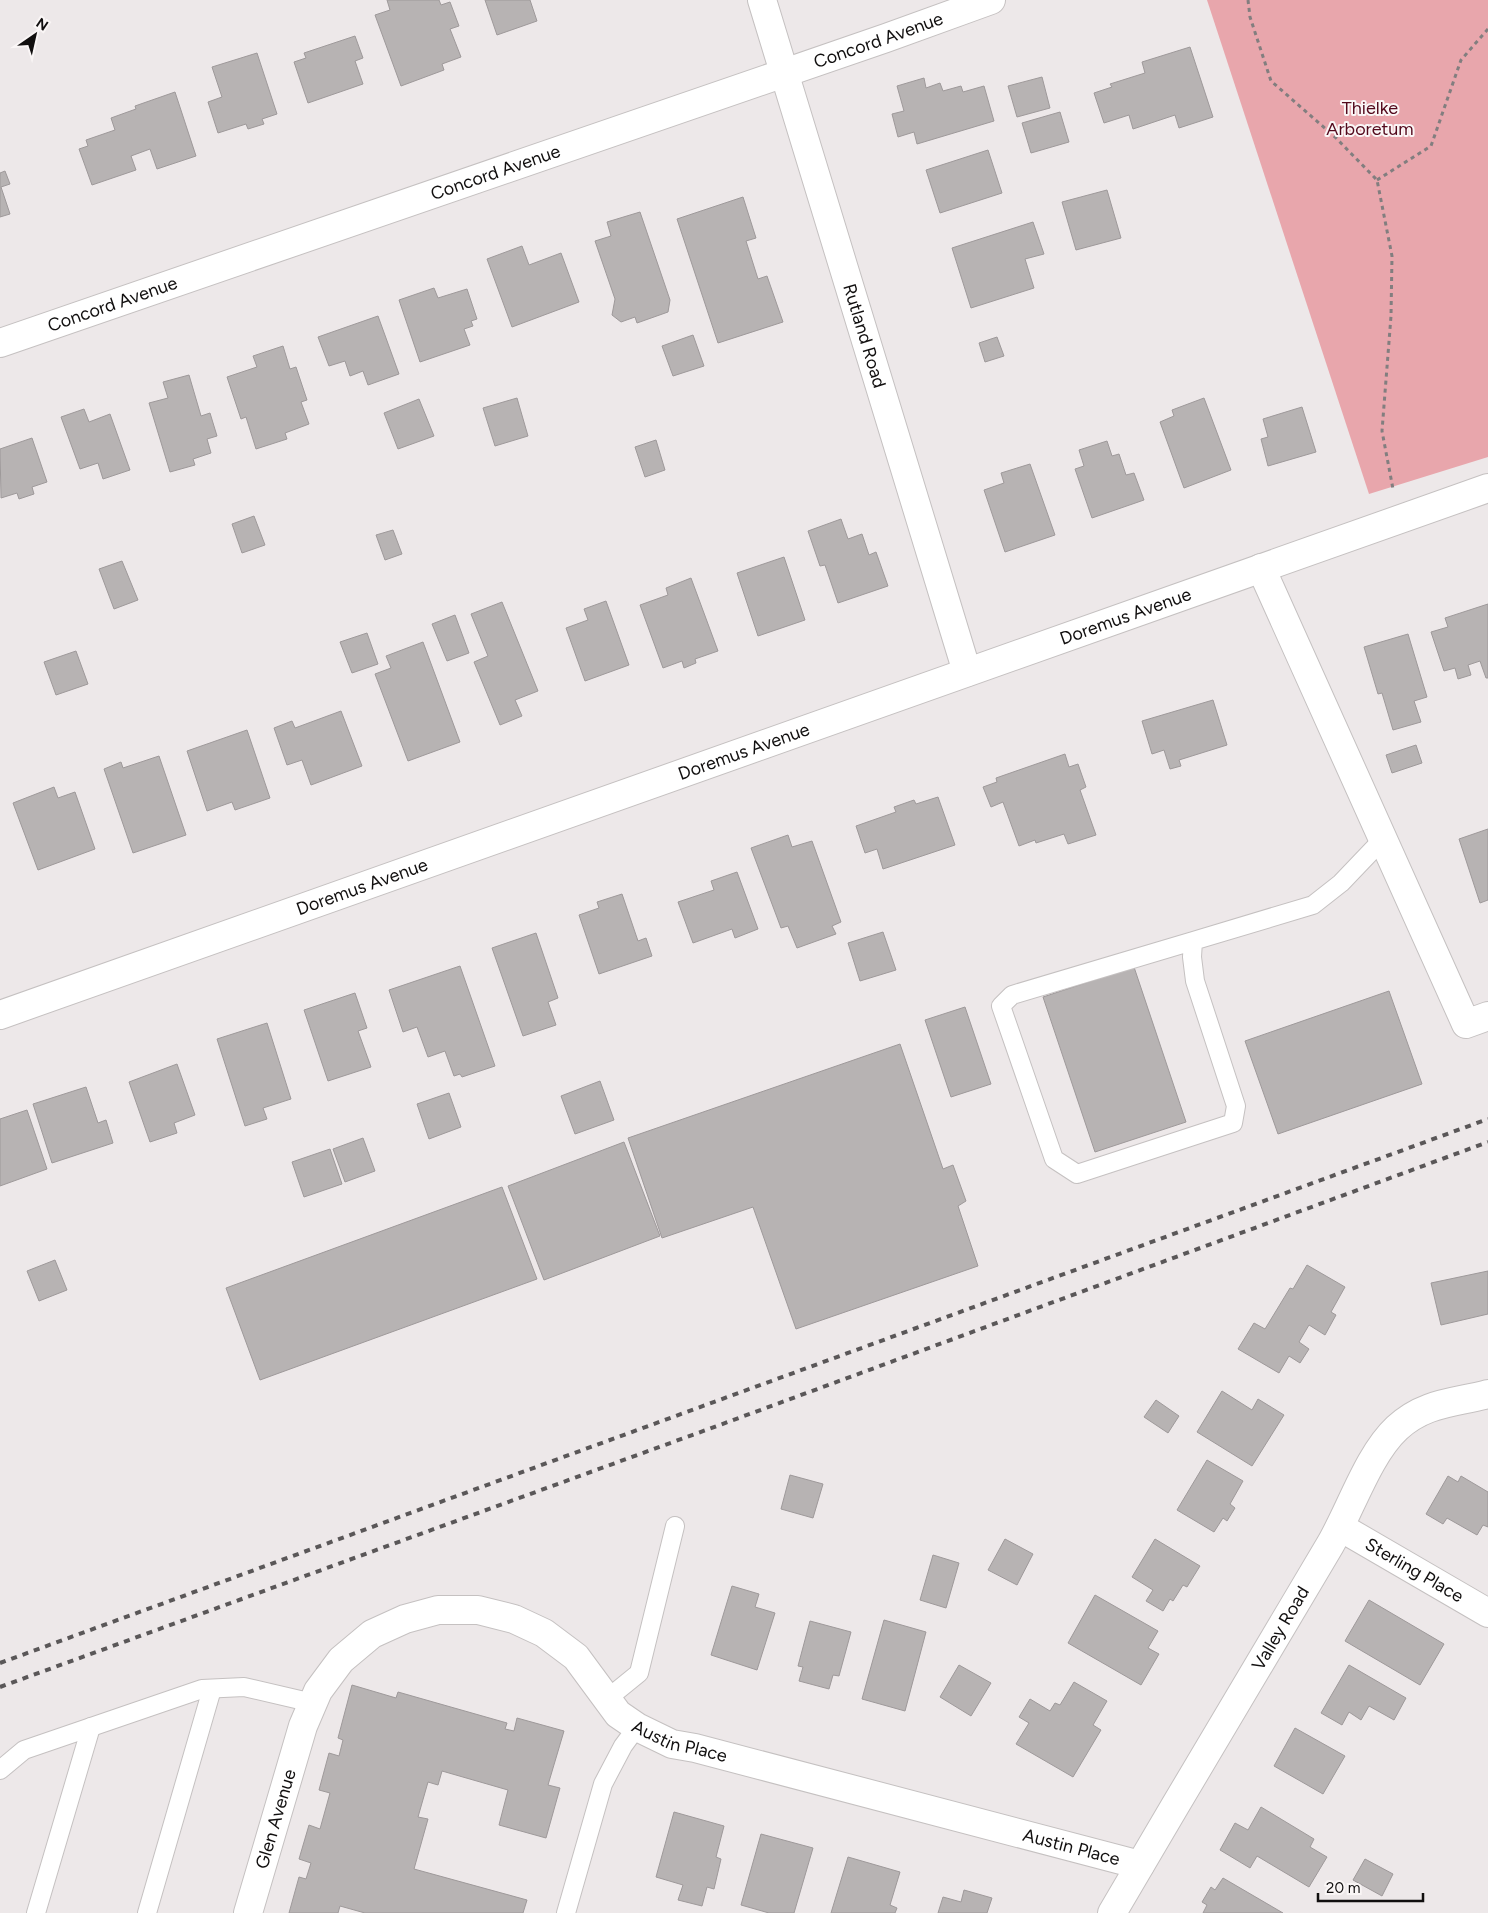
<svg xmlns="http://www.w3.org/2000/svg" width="1488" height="1913" font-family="Figtree,sans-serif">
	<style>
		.green { fill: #e8a6ac }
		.building { fill: #b7b3b3; stroke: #9e999a }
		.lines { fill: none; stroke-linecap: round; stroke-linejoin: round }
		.service-casing { stroke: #c5c1c1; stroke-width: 20 }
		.minor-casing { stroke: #c5c1c1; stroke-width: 30 }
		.path { stroke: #827e7f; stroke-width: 3; stroke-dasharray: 4 4; stroke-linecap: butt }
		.service { stroke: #fff; stroke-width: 18 }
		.minor { stroke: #fff; stroke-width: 28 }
		.rail { stroke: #5a5758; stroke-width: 4; stroke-dasharray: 6 6; stroke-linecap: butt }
		.labels { text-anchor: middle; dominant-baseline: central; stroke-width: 4; stroke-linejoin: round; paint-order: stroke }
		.street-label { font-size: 18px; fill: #110f0f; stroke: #faf6f6 }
		.park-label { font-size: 18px; fill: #53091c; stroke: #faf6f6 }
	</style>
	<rect width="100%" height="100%" fill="#ede8e9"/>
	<polygon class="green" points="1207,0 1488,0 1488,457 1369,494"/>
	<g class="building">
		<polygon points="387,0 439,0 441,5 450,2 459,26 450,29 461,57 442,64 444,70 401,86 375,15 390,10"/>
		<polygon points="485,0 530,0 537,21 497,35"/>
		<polygon points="355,36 363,58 355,61 363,84 308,103 294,62 306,58 304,53"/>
		<polygon points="1190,47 1213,117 1179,128 1175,115 1133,129 1129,115 1104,123 1094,93 1112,87 1110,84 1145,73 1142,62"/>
		<polygon points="257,53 277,114 262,119 264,124 248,129 246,124 218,133 208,102 222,97 212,67"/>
		<polygon points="1042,77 1050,108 1017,117 1008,86"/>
		<polygon points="924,78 926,88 940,83 943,91 961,86 963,92 984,86 994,121 917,144 914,132 898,137 892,114 904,111 897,86"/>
		<polygon points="175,92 196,156 157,169 150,149 131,156 136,170 92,185 79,149 88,146 86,140 115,130 111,118 136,109 135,106"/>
		<polygon points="1060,112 1069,142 1031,153 1022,123"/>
		<polygon points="988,150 1002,193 940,213 926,170"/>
		<polygon points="5,171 10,184 1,187 10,214 0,217 0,173"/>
		<polygon points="1107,190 1121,238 1076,250 1062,202"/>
		<polygon points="743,197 756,238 746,241 758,279 767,276 783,322 718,343 677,219"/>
		<polygon points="640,212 670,300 668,312 637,323 635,317 621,322 612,315 615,299 595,241 611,236 607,222"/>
		<polygon points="1033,222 1044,254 1025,259 1034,288 971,308 952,248"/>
		<polygon points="522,246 529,265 561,253 579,302 512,327 487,259"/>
		<polygon points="434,288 438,298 467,289 477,319 471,321 473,326 464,329 470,345 420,362 399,300"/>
		<polygon points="378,316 399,374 368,385 363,371 350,376 345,361 329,366 318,337"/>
		<polygon points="693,335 704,366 673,376 662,346"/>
		<polygon points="997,337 1004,356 985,362 979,343"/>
		<polygon points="283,346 290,369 296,367 307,400 301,402 309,424 285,433 287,439 256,449 246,417 241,419 227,377 257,367 253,356"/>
		<polygon points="189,375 201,416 210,413 217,436 207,439 211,453 193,459 195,465 170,472 149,403 168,398 163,382"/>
		<polygon points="517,398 528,436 495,446 483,408"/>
		<polygon points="1204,398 1231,470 1184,488 1160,422 1174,416 1172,410"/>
		<polygon points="419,399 434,436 398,449 384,413"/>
		<polygon points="1302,407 1316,452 1268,466 1261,439 1268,437 1263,419"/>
		<polygon points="84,409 89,422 110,414 130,470 103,479 98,463 80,469 61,417"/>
		<polygon points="32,438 47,482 32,487 34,494 19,499 17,493 1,498 0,449"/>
		<polygon points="656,440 665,470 645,477 635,447"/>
		<polygon points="1107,441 1112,456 1119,454 1126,475 1134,473 1144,500 1092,518 1075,469 1084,466 1079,450"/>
		<polygon points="1030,464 1055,535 1005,552 984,490 1004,483 1001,473"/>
		<polygon points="254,516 265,545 242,553 232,524"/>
		<polygon points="841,519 848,539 862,534 869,555 876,552 888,586 838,603 825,565 820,566 808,531"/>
		<polygon points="393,530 402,554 385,560 376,535"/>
		<polygon points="784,557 805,620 758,636 737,573"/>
		<polygon points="122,561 138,600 114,609 99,569"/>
		<polygon points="691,578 718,651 695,659 696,663 684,668 682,661 663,668 640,605 668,595 666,588"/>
		<polygon points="606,601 629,665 585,681 566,628 588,620 584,609"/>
		<polygon points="502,602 538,691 515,700 522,716 500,725 474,662 488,656 471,614"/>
		<polygon points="1488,604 1488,678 1486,678 1480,661 1468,665 1471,675 1458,679 1455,668 1444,671 1431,632 1448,627 1445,618"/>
		<polygon points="455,615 469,653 447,661 432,624"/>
		<polygon points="367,633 378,664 352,673 340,642"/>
		<polygon points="1408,634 1427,697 1414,701 1421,722 1393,730 1382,693 1378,694 1364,647"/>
		<polygon points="423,642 460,742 408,761 375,674 391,668 386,656"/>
		<polygon points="76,651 88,684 56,695 44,662"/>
		<polygon points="1213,700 1227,745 1179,760 1181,766 1170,769 1164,750 1152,754 1142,721"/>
		<polygon points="341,711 362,766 311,785 302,760 287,765 274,728 292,721 295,728"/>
		<polygon points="247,730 270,798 235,810 232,802 207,811 187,751"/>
		<polygon points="1416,745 1422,763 1392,773 1386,755"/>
		<polygon points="1065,754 1069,767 1078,764 1086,787 1080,790 1096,835 1068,844 1064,834 1036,843 1035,840 1019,846 1003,802 991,807 983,787 997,782 996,778"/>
		<polygon points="159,756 186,835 133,853 104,769 121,762 123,768"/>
		<polygon points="54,787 58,798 75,792 95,849 38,870 13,803"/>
		<polygon points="938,797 955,845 883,869 877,849 865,853 856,826 896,812 894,807 914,800 916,804"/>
		<polygon points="1488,829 1488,900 1480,903 1459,839"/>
		<polygon points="788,835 792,847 812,841 841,922 832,926 836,934 797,948 788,926 781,928 751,848"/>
		<polygon points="737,872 758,929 735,938 732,929 693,943 678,902 714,890 711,881"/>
		<polygon points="622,894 638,941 646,938 652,956 599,974 579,915 599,908 597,902"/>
		<polygon points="883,932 896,970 860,981 848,943"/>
		<polygon points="536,933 558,998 548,1002 556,1025 523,1036 492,948"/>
		<polygon points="460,966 495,1066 462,1077 460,1074 454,1076 445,1051 428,1057 417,1027 403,1032 389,990"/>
		<polygon points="1134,967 1186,1122 1095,1152 1043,997"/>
		<polygon points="1389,991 1422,1084 1278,1134 1245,1041"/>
		<polygon points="355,993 367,1028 358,1031 371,1067 328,1081 304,1010"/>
		<polygon points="965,1007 991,1084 951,1097 925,1020"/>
		<polygon points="267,1023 291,1099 263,1108 267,1119 245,1126 217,1039"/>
		<polygon points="900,1044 943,1169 953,1165 966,1201 958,1206 978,1266 796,1329 753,1207 662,1238 628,1138"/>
		<polygon points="177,1064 195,1115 174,1123 177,1133 150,1142 129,1082"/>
		<polygon points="600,1081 614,1120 575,1134 561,1096"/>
		<polygon points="86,1087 98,1123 106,1120 113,1143 52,1163 33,1104"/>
		<polygon points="449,1093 461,1127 429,1139 417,1104"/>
		<polygon points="27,1110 47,1169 0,1186 0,1119"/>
		<polygon points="363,1138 375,1171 345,1182 333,1149"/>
		<polygon points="624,1142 660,1236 544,1280 508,1186"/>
		<polygon points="330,1149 342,1184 304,1197 292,1162"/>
		<polygon points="502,1187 537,1279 260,1380 226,1288"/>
		<polygon points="55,1260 67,1290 39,1301 27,1271"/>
		<polygon points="1307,1265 1345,1287 1331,1312 1336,1315 1325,1335 1309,1325 1299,1342 1309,1349 1300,1363 1289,1356 1279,1373 1238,1349 1254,1323 1265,1329 1290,1288 1293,1289"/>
		<polygon points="1488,1271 1488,1314 1441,1325 1431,1283"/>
		<polygon points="1222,1391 1252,1410 1258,1399 1284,1415 1252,1466 1197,1432"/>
		<polygon points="1156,1400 1179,1416 1168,1433 1144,1417"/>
		<polygon points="1207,1460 1243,1481 1230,1504 1235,1508 1227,1521 1223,1518 1214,1532 1177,1510"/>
		<polygon points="790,1475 823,1484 813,1518 781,1509"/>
		<polygon points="1448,1476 1458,1482 1461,1476 1488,1492 1488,1527 1483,1525 1477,1535 1447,1518 1443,1524 1426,1514"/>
		<polygon points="1005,1539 1033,1554 1017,1585 988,1570"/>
		<polygon points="1155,1539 1200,1566 1187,1587 1183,1585 1173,1601 1170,1599 1163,1611 1146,1601 1153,1590 1132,1577"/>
		<polygon points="933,1555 959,1563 946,1608 920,1600"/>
		<polygon points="732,1586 759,1594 755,1607 775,1613 757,1670 711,1655"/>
		<polygon points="1095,1595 1158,1631 1148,1648 1159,1654 1141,1685 1068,1643"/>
		<polygon points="1369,1600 1444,1644 1420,1685 1345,1641"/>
		<polygon points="884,1620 926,1632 905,1711 862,1699"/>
		<polygon points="810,1621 851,1632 839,1676 833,1675 829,1689 799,1681 803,1667 798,1666"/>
		<polygon points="959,1665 991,1683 971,1716 940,1697"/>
		<polygon points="1349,1665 1406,1698 1394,1720 1369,1706 1361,1720 1349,1712 1342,1725 1321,1713"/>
		<polygon points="1074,1682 1107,1701 1093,1725 1101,1730 1073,1777 1016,1744 1029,1723 1019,1717 1030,1699 1050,1711 1055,1703 1060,1705"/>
		<polygon points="352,1685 396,1698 398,1692 507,1723 505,1729 514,1731 517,1718 564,1731 548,1785 560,1788 546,1838 499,1825 508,1790 442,1771 438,1785 428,1782 418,1817 428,1819 414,1869 527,1900 523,1913 365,1913 340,1906 338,1913 289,1913 299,1877 306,1879 311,1863 299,1859 309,1825 320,1829 330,1793 319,1790 329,1753 339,1756 343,1740 338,1738"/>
		<polygon points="1295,1728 1345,1756 1323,1794 1274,1766"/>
		<polygon points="1261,1807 1314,1839 1310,1847 1327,1857 1309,1887 1257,1856 1250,1868 1220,1850 1235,1823 1248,1830"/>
		<polygon points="674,1812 724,1826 716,1857 721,1859 714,1889 707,1887 702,1906 678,1900 683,1885 656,1877"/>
		<polygon points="761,1834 813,1848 794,1913 769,1913 741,1905"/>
		<polygon points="848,1857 900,1872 890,1905 897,1908 895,1913 831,1913"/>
		<polygon points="1365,1859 1393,1874 1382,1896 1353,1880"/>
		<polygon points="1223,1878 1283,1913 1203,1913 1207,1905 1202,1902 1211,1887 1215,1890"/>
		<polygon points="964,1890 992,1898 987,1913 938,1913 943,1897 961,1902"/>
	</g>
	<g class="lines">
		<g class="service-casing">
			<g id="service">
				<polyline points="1193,941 1012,995 1001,1006 1054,1159 1077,1174 1233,1123 1236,1106 1195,981 1192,957 1193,941 1313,905 1341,883 1383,839"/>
				<polyline points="607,1699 639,1673 675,1526"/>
				<polyline points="0,1770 24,1750 202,1689 244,1687 313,1703"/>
				<polyline points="36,1913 91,1727"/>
				<polyline points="147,1913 212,1689"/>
				<polyline points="566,1913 603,1784 623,1746 637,1727"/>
			</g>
		</g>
		<g class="minor-casing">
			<g id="minor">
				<path id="s1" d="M762,0L967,672"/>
				<path id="s2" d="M0,343L886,38L991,0"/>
				<polyline points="1261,568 1466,1024 1488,1016"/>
				<path id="s3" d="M0,1015L1488,488"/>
				<path id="s4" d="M1340,1527L1488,1613"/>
				<path id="s5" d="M248,1913L303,1726L318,1691L341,1660L372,1634L405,1619L438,1610H478L514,1619L544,1633L576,1657L618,1714L637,1727L672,1744L695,1748L1140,1865"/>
				<path id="s6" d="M1112,1913C1184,1790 1257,1668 1330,1545C1351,1509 1368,1455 1397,1428C1425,1402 1455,1403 1488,1394"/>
			</g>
		</g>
		<g class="path">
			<polyline points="1248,0 1250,17 1271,81 1335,137 1377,180 1392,256 1391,316 1382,431 1393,489"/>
			<polyline points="1377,180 1431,146 1461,60 1488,29"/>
		</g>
		<use href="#service" class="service"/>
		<use href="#minor" class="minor"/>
		<g class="rail">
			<polyline points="0,1663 1488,1119"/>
			<polyline points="0,1687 717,1426 1488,1142"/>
		</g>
	</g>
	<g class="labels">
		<g class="street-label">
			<text stroke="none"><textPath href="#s2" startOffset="929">Concord Avenue</textPath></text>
			<text stroke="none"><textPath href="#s2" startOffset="524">Concord Avenue</textPath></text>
			<text stroke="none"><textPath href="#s2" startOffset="119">Concord Avenue</textPath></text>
			<text stroke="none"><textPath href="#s1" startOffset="351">Rutland Road</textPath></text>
			<text stroke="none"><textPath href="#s3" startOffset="1194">Doremus Avenue</textPath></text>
			<text stroke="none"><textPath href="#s3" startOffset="789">Doremus Avenue</textPath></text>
			<text stroke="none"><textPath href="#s3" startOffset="384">Doremus Avenue</textPath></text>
			<text stroke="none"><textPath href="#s4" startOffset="86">Sterling Place</textPath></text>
			<text stroke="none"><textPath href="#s6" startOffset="331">Valley Road</textPath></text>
			<text stroke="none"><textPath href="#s5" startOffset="672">Austin Place</textPath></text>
			<text stroke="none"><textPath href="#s5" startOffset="98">Glen Avenue</textPath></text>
			<text stroke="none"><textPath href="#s5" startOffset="1078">Austin Place</textPath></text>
		</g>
		<g class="park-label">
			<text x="1370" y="108">Thielke<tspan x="1370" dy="21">Arboretum</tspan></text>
		</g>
	</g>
	<g transform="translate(35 35) rotate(34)" stroke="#faf6f6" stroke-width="4" paint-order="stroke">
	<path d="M0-4L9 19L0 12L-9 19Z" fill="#110f0f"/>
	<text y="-8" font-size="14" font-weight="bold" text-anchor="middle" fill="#110f0f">N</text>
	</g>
	<path d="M1318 1893v8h105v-8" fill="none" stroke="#110f0f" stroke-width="2.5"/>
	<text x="1326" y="1893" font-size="15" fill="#110f0f" stroke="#faf6f6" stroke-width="4" paint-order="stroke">20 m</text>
</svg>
